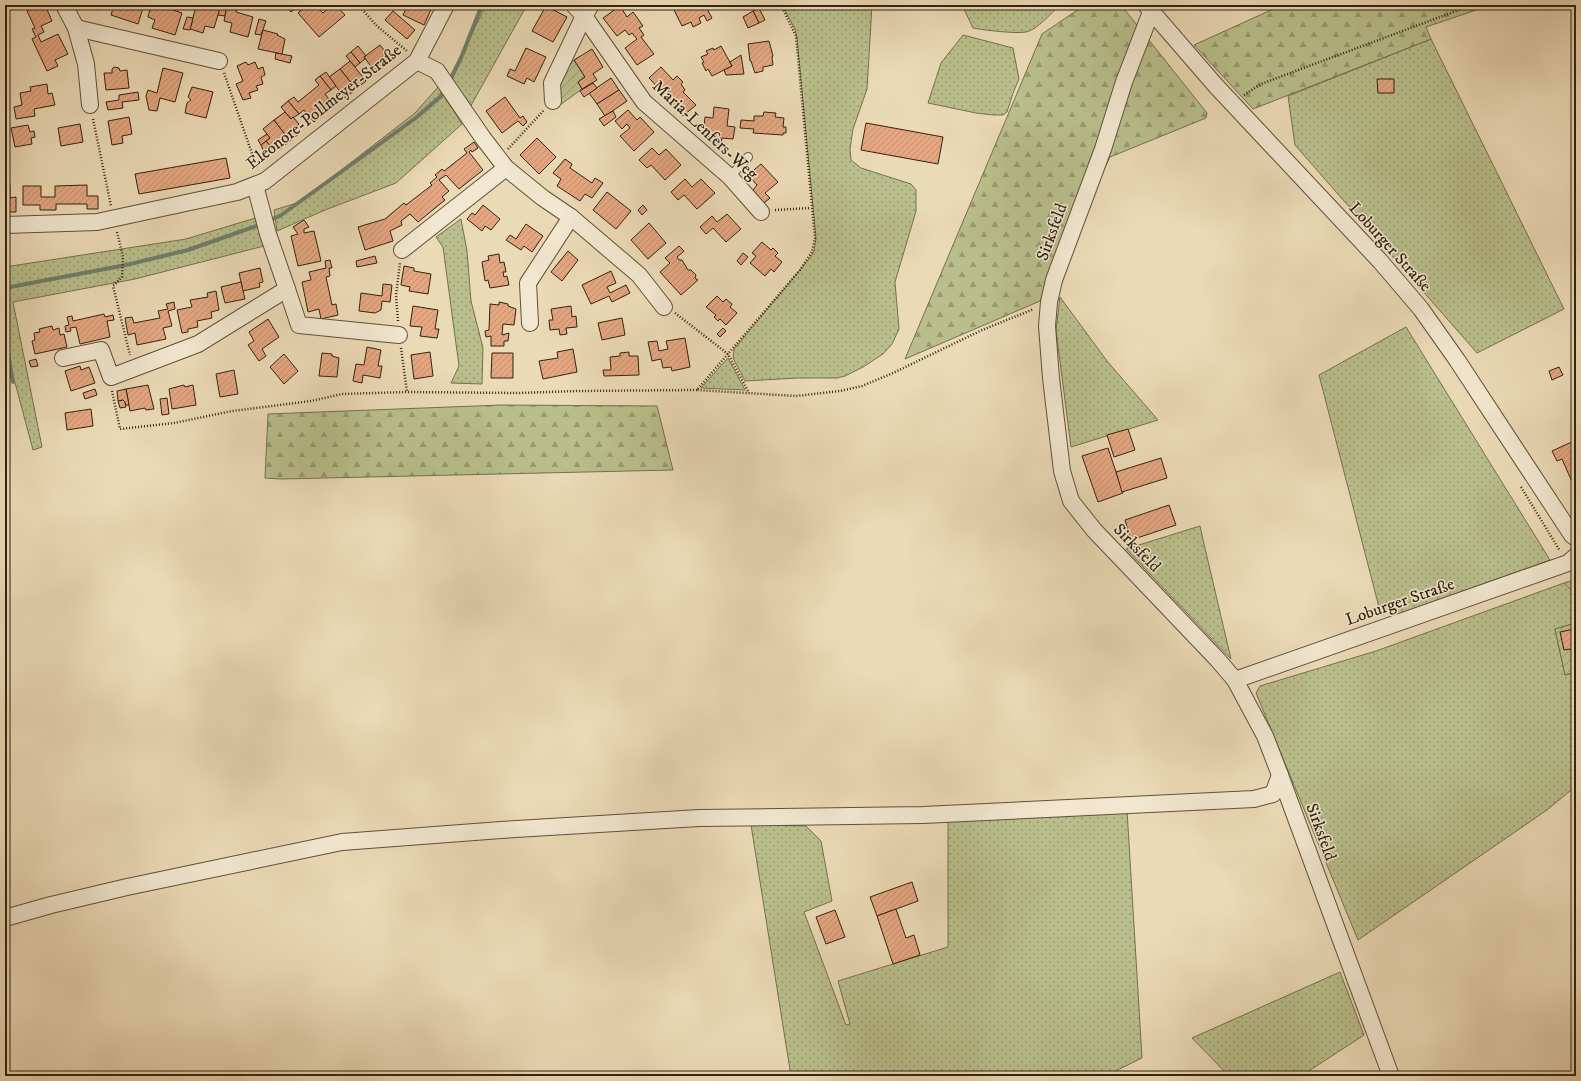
<svg xmlns="http://www.w3.org/2000/svg" width="1581" height="1081" font-family="'IM FELL DW Pica',serif">
	<style>
		.grass { fill: url(#grass-dots); stroke: #76704e }
		.forest { fill: url(#forest-firs); stroke: #76704e }
		.garden { fill: url(#garden-furrows); stroke: #76704e }
		.lines { fill: none; stroke-linecap: round; stroke-linejoin: round }
		.stream { stroke: #707e6c; stroke-width: 4 }
		.building { fill: url(#building-hatch); stroke: #321 }
		.lane-casing { stroke: #61503a; stroke-width: 10 }
		.street-casing { stroke: #61503a; stroke-width: 18 }
		.path { stroke: #321; stroke-width: 2.5; stroke-dasharray: 1 2; stroke-linecap: butt }
		.lane { stroke: #f2e7d0; stroke-width: 8 }
		.street { stroke: #f2e7d0; stroke-width: 16 }
		.labels { text-anchor: middle; dominant-baseline: central; stroke-width: 3; stroke-linejoin: round; paint-order: stroke }
		.street-label { font-size: 17px; fill: #321; stroke: #f2e7d0 }
	</style>
	<defs>
		<pattern id="grass-dots" width="8" height="8" patternUnits="userSpaceOnUse"><rect width="8" height="8" fill="#b9bf8c"/><path d="M2 2h.1M6 6h.1" fill="none" stroke="#979b71" stroke-width="1.8" stroke-linecap="round"/></pattern>
		<pattern id="forest-firs" width="22" height="20" patternUnits="userSpaceOnUse"><rect width="22" height="20" fill="#b9bf8c"/><path d="M5 1l3.5 6h-7zM16 11l3.5 6h-7z" fill="#979b71"/></pattern>
		<pattern id="garden-furrows" width="10" height="10" patternUnits="userSpaceOnUse"><rect width="10" height="10" fill="#b9bf8c"/><path d="M-1 1l2-2M0 10L10 0M9 11l2-2" fill="none" stroke="#979b71"/></pattern>
		<pattern id="building-hatch" width="6" height="6" patternUnits="userSpaceOnUse"><rect width="6" height="6" fill="#e5a781"/><path d="M-1 1l2-2M0 6l6-6M5 7l2-2" fill="none" stroke="#c58f6e"/></pattern>
	</defs>
	<rect width="100%" height="100%" fill="#ebdab6"/>
	<filter id="stains"><feTurbulence type="fractalNoise" baseFrequency=".005" numOctaves="4"/><feColorMatrix values="0 0 0 0 .2 0 0 0 0 .09 0 0 0 0 .02 0 0 0 .5 -.17"/></filter>
	<radialGradient id="worn" r=".72"><stop offset=".6" stop-color="#630" stop-opacity="0"/><stop offset="1" stop-color="#630" stop-opacity=".3"/></radialGradient>
	<g class="grass">
		<polygon points="486,5 527,5 469,109 449,79"/>
		<polygon points="782,5 872,5 867,89 853,129 850,149 851,160 861,168 911,184 916,190 916,211 895,282 899,329 892,344 883,354 863,367 845,376 837,378 798,378 745,381 733,358 734,349 810,258 814,251 816,238 797,38 795,29"/>
		<path d="M962,5H1060C1051,13 1037,30 1026,32C1016,34 983,30 973,28Z"/>
		<polygon points="963,35 1013,48 1019,79 1013,93 1007,112 1003,115 993,115 976,113 928,103 941,63"/>
		<polygon points="1431,39 1564,309 1477,353 1295,145 1288,96"/>
		<polygon points="438,87 462,124 396,183 325,210 277,231 274,210 300,202 415,113"/>
		<polygon points="262,216 268,245 135,279 13,302 42,447 33,450 5,345 5,267 186,239"/>
		<polygon points="461,219 467,251 471,301 483,348 482,384 451,383 459,366 443,247 436,237"/>
		<polygon points="1060,297 1107,361 1158,420 1071,447 1056,330"/>
		<polygon points="1406,327 1550,560 1395,615 1392,610 1381,615 1319,375"/>
		<polygon points="728,358 745,390 701,388"/>
		<polygon points="1200,526 1204,544 1231,659 1126,549"/>
		<polygon points="1564,583 1576,595 1576,623 1555,629 1565,675 1576,672 1576,786 1547,810 1358,940 1256,693 1260,686 1376,651"/>
		<polygon points="1127,810 1142,1058 1105,1076 791,1076 751,825 806,826 821,841 832,901 804,912 846,1025 850,1024 838,981 948,947 948,821"/>
		<polygon points="1340,972 1364,1035 1301,1076 1229,1076 1192,1038"/>
	</g>
	<g class="forest">
		<polygon points="1085,5 1121,5 1207,113 1206,118 1110,157 1049,278 1040,301 905,359 1042,34"/>
		<polygon points="1282,5 1491,5 1426,27 1431,39 1253,109 1194,45"/>
		<polygon points="501,405 657,406 673,470 281,479 265,478 268,414"/>
	</g>
	<g class="garden">
		<polygon points="574,60 585,77 578,82 582,89 560,105 557,82"/>
		<polygon points="1576,579 1576,595 1564,583"/>
		<polygon points="1576,623 1576,672 1565,675 1555,629"/>
	</g>
	<g class="lines">
		<g class="stream">
			<polyline points="449,82 461,58 482,5"/>
			<polyline points="268,221 280,216 417,117 441,96 444,89"/>
			<polyline points="5,288 126,265 188,250 262,224"/>
			<polyline points="5,337 13,382"/>
		</g>
	</g>
	<g class="building">
		<polygon points="38,5 45,5 52,21 41,26 44,32 38,35 41,42 58,34 68,54 55,60 58,66 47,71 32,39 36,37 32,29 35,28 27,11"/>
		<polygon points="82,5 105,5 97,10 92,8 91,6 84,9"/>
		<polygon points="114,5 144,5 138,24 111,15"/>
		<polygon points="151,5 158,5 182,13 175,35 152,28 155,20 148,17"/>
		<polygon points="206,5 221,5 214,28 205,26 203,33 190,29 196,6 205,8"/>
		<polygon points="221,5 227,5 225,16 218,15"/>
		<polygon points="227,5 237,6 236,12 253,17 248,37 230,32 232,23 224,21"/>
		<polygon points="285,5 300,5 291,12"/>
		<polygon points="307,5 315,5 323,13 332,5 336,5 345,15 319,37 298,13"/>
		<polygon points="408,5 433,5 424,25 403,15"/>
		<polygon points="679,5 705,5 712,18 707,21 704,15 699,18 701,23 693,27 691,22 682,26 673,8"/>
		<polygon points="877,5 886,5 879,9"/>
		<polygon points="546,6 567,17 553,42 532,31"/>
		<polygon points="620,6 627,17 633,12 643,26 639,28 644,35 641,37 654,54 637,65 625,48 637,39 632,33 629,35 625,30 617,36 603,18"/>
		<polygon points="759,8 765,20 759,23 753,11"/>
		<polygon points="393,11 415,30 407,39 385,20"/>
		<polygon points="753,11 759,23 748,28 743,17"/>
		<polygon points="187,17 193,18 190,30 183,29"/>
		<polygon points="259,19 266,21 261,35 255,34"/>
		<polygon points="263,30 278,34 277,35 285,39 282,54 258,49"/>
		<polygon points="769,41 773,56 772,57 773,65 763,67 763,71 755,73 751,61 750,61 748,44"/>
		<polygon points="380,45 392,60 376,73 364,57"/>
		<polygon points="358,46 366,56 364,57 365,59 360,63 351,52"/>
		<polygon points="721,46 732,66 712,76 708,69 706,71 702,63 704,62 701,57 708,54 706,51 713,48 714,50"/>
		<polygon points="526,48 546,57 534,82 527,78 524,84 507,76 510,69 515,71"/>
		<polygon points="592,49 603,67 593,74 597,80 582,89 578,82 585,77 574,60"/>
		<polygon points="351,52 360,63 355,67 346,56"/>
		<polygon points="276,53 292,56 290,63 275,59"/>
		<polygon points="741,55 744,74 726,75 724,70 732,66 730,62"/>
		<polygon points="350,61 366,81 356,89 340,69"/>
		<polygon points="246,62 248,65 255,62 258,69 263,67 265,75 261,77 263,84 256,86 258,90 249,93 251,98 243,100 236,84 243,81 237,66"/>
		<polygon points="114,67 119,68 120,71 127,70 129,88 106,90 104,73 112,73 112,69"/>
		<polygon points="661,67 673,80 677,76 683,82 681,84 685,90 683,92 696,105 683,116 670,103 673,100 668,95 670,93 665,87 661,91 649,78"/>
		<polygon points="163,68 183,73 175,102 160,98 157,111 149,110 146,96 148,90 157,93"/>
		<polygon points="340,69 356,89 345,98 329,77"/>
		<polygon points="326,72 336,86 331,90 320,76"/>
		<polygon points="320,76 331,90 325,94 334,106 314,122 304,110 299,114 288,101 294,97 298,102 319,85 315,80"/>
		<polygon points="611,78 619,90 597,104 589,93"/>
		<polygon points="1377,79 1394,79 1394,93 1378,93"/>
		<polygon points="593,83 597,88 584,97 580,91"/>
		<polygon points="47,84 48,94 52,93 55,105 34,109 35,116 16,119 14,107 22,105 20,93 31,91 30,87"/>
		<polygon points="192,87 213,92 206,118 185,113 187,103 191,100 188,97"/>
		<polygon points="619,90 627,101 605,116 597,104"/>
		<polygon points="138,92 139,100 122,102 123,108 108,110 106,102 119,100 119,95"/>
		<polygon points="505,97 520,118 523,116 527,122 523,126 518,121 502,133 486,111"/>
		<polygon points="288,101 299,114 291,119 281,107"/>
		<polygon points="714,107 729,109 727,126 735,127 733,139 722,138 721,144 711,143 712,137 703,136 705,117 713,118"/>
		<polygon points="628,110 637,120 640,117 654,132 634,151 620,136 630,128 627,124 622,129 615,121"/>
		<polygon points="613,111 616,117 604,126 599,119"/>
		<polygon points="285,112 291,119 293,117 299,124 297,126 301,132 290,141 274,120"/>
		<polygon points="764,112 776,113 775,117 784,118 783,127 786,127 786,133 783,133 783,135 753,133 754,129 740,128 741,120 754,121 754,116 763,116"/>
		<polygon points="129,117 132,134 122,136 123,143 112,145 108,121"/>
		<polygon points="274,120 290,141 279,150 275,144 271,147 266,141 270,138 263,129"/>
		<polygon points="866,123 943,137 938,164 861,150"/>
		<polygon points="80,124 83,142 61,146 58,128"/>
		<polygon points="28,125 30,132 34,131 35,137 31,138 32,144 15,147 11,128"/>
		<polygon points="267,134 270,138 261,145 258,140"/>
		<polygon points="537,138 556,157 539,174 520,155"/>
		<polygon points="266,141 271,147 275,144 276,145 265,154 261,145"/>
		<polygon points="474,142 478,148 472,152 471,150 469,152 483,170 459,189 446,175 439,180 449,191 442,197 445,200 418,222 410,214 401,221 402,225 390,231 393,241 365,250 358,227 385,219 404,203 406,205 432,185 430,183 437,177 435,175 442,169 444,171 467,153 464,149"/>
		<polygon points="652,148 659,155 666,149 681,165 665,180 651,165 647,168 639,160"/>
		<polygon points="226,158 230,178 139,194 135,174"/>
		<polygon points="565,159 572,164 570,168 592,183 595,178 603,183 592,198 585,194 580,201 557,186 561,179 553,173"/>
		<polygon points="761,164 778,182 765,193 770,198 764,203 753,190 757,185 748,175"/>
		<polygon points="685,179 692,187 701,179 715,193 697,209 684,195 678,200 671,192"/>
		<polygon points="5,185 10,185 10,198 16,197 16,212 8,212 7,206 5,206"/>
		<polygon points="87,185 87,196 98,196 98,209 87,209 87,204 56,204 56,210 40,210 40,205 23,205 23,186 41,186 41,197 55,197 55,186"/>
		<polygon points="607,192 631,211 616,229 593,210"/>
		<polygon points="483,205 500,219 491,230 485,226 482,231 467,219 472,213 475,215"/>
		<polygon points="643,205 647,210 642,215 638,210"/>
		<polygon points="727,214 741,229 726,242 713,228 706,234 700,227 712,216 717,222"/>
		<polygon points="304,220 309,227 304,229 304,233 314,231 321,261 298,266 291,236 298,234 293,227"/>
		<polygon points="649,223 666,243 648,259 631,240"/>
		<polygon points="526,224 543,236 532,252 524,246 521,250 506,240 510,235 516,239"/>
		<polygon points="762,242 771,250 773,248 778,253 775,256 782,262 774,272 771,269 765,276 750,263 756,256 752,253"/>
		<polygon points="679,246 684,251 677,257 679,260 682,260 688,270 691,270 696,275 695,278 698,280 681,295 660,272 670,263 665,258"/>
		<polygon points="568,251 578,260 562,281 551,272"/>
		<polygon points="743,253 748,257 741,265 737,261"/>
		<polygon points="499,254 500,263 504,262 506,272 503,272 504,277 507,276 509,285 490,288 488,280 485,281 482,262 489,260 488,256"/>
		<polygon points="375,256 377,263 357,267 356,261"/>
		<polygon points="330,260 332,268 329,268 330,276 326,277 332,305 336,304 338,315 321,319 319,309 308,312 302,282 311,280 309,272 326,268 325,261"/>
		<polygon points="404,266 414,268 414,271 431,274 428,294 409,291 410,287 401,285"/>
		<polygon points="260,268 263,282 259,283 260,287 243,291 239,273"/>
		<polygon points="611,271 616,283 607,287 610,293 626,285 630,293 612,302 609,296 591,304 582,285"/>
		<polygon points="241,282 245,299 225,303 221,287"/>
		<polygon points="383,284 392,285 390,302 382,301 381,310 375,313 359,311 361,293 382,296"/>
		<polygon points="216,291 219,310 211,312 212,318 197,321 198,327 188,329 188,332 182,333 177,310 192,307 190,300 208,297 207,293"/>
		<polygon points="717,296 723,302 726,299 732,304 730,307 737,313 726,325 720,319 718,321 714,317 716,315 706,307"/>
		<polygon points="174,302 175,309 168,311 172,326 163,328 166,339 137,345 135,333 128,335 125,318 132,317 134,323 160,318 158,311 168,309 166,304"/>
		<polygon points="499,302 508,304 508,306 516,309 514,325 503,324 502,335 509,333 508,341 504,341 504,346 491,346 491,336 486,337 485,331 489,330 490,304 499,305"/>
		<polygon points="413,306 438,310 435,329 439,329 437,338 420,336 422,327 410,326"/>
		<polygon points="571,306 572,317 576,316 577,327 566,328 567,334 560,335 559,329 550,330 549,320 553,320 551,309"/>
		<polygon points="104,314 105,317 113,315 114,320 107,321 110,337 80,344 76,327 70,328 71,331 66,332 65,326 69,325 67,317 72,316 73,321"/>
		<polygon points="622,318 625,335 602,340 598,323"/>
		<polygon points="268,319 279,337 262,349 266,356 259,361 248,345 254,341 249,332"/>
		<polygon points="52,326 53,330 59,328 60,335 64,334 67,347 35,354 32,341 35,340 34,333 40,332 39,329"/>
		<polygon points="723,328 726,331 720,337 717,334"/>
		<polygon points="685,338 690,367 672,371 671,367 663,368 661,359 652,361 648,342 657,341 659,351 668,349 666,341"/>
		<polygon points="367,347 381,350 378,366 382,366 380,378 363,375 362,383 353,381 356,364 364,365"/>
		<polygon points="573,349 577,372 543,379 539,361 558,358 557,352"/>
		<polygon points="430,352 433,376 414,379 411,355"/>
		<polygon points="629,352 629,356 638,356 639,375 604,376 603,370 611,370 610,357 620,356 620,353"/>
		<polygon points="322,353 332,354 332,356 339,358 337,377 319,376"/>
		<polygon points="492,353 513,353 513,378 491,378"/>
		<polygon points="284,354 298,371 284,384 270,367"/>
		<polygon points="36,359 38,366 31,367 29,361"/>
		<polygon points="80,366 81,370 89,367 95,383 71,391 65,371"/>
		<polygon points="1559,367 1563,375 1552,380 1549,371"/>
		<polygon points="234,370 238,394 220,397 216,374"/>
		<polygon points="148,385 154,409 146,410 145,408 130,411 126,389"/>
		<polygon points="184,385 185,387 193,385 196,405 172,409 169,389"/>
		<polygon points="95,389 97,395 85,399 83,393"/>
		<polygon points="126,389 129,405 126,405 123,400 118,401 117,391"/>
		<polygon points="167,398 169,414 162,415 160,399"/>
		<polygon points="123,400 125,402 126,407 120,408 118,401"/>
		<polygon points="91,409 93,426 67,430 65,413"/>
		<polygon points="1128,429 1135,450 1114,457 1107,435"/>
		<polygon points="1576,440 1576,491 1562,459 1557,461 1552,451"/>
		<polygon points="1108,448 1123,493 1098,502 1082,456"/>
		<polygon points="1161,458 1167,478 1122,492 1116,472"/>
		<polygon points="1169,505 1176,525 1131,540 1125,520"/>
		<polygon points="1574,629 1576,635 1576,648 1564,650 1560,632"/>
		<polygon points="912,882 918,901 877,916 870,897"/>
		<polygon points="896,909 906,938 914,935 920,955 893,964 877,916"/>
		<polygon points="835,910 845,937 826,944 816,917"/>
	</g>
	<g class="lines">
		<g class="lane-casing">
			<polyline id="lane" points="730,177 748,157"/>
		</g>
		<g class="street-casing">
			<g id="street">
				<polyline points="64,5 76,28 86,64 90,105"/>
				<polyline points="574,5 584,16 644,102 730,177 761,212"/>
				<polyline points="1146,5 1216,86 1380,261 1421,309 1457,360 1572,535 1576,538"/>
				<polyline points="1151,12 1124,82 1103,149 1054,280 1049,302 1047,326 1051,378 1062,471 1071,501 1094,530 1218,660 1235,680 1265,736 1280,775 1391,1076"/>
				<polyline points="76,28 219,61"/>
				<polyline points="417,61 437,71 483,138 506,168 543,198 571,217 639,275 664,307"/>
				<polyline points="553,101 552,83 584,16 591,5"/>
				<polyline points="5,225 97,222 237,192 265,181 417,61 446,5"/>
				<polyline points="402,250 506,168"/>
				<polyline points="287,289 299,325 399,335"/>
				<polyline points="530,323 528,283 571,217"/>
				<polyline points="63,358 101,350 111,377 198,344 287,289 268,234 255,185"/>
				<polyline points="1235,680 1568,563 1576,556"/>
				<polyline points="5,918 51,905 127,887 342,842 501,830 699,818 923,815 1254,799 1273,794 1280,775"/>
			</g>
		</g>
		<g class="path">
			<polyline points="358,5 377,26 407,51"/>
			<polyline points="781,5 796,36 815,238 812,252 800,270 697,390 796,396 840,391 862,386 893,373 982,330 1034,309"/>
			<polyline points="224,73 257,168"/>
			<polyline points="1244,95 1261,84 1472,5"/>
			<polyline points="93,119 111,206"/>
			<polyline points="508,149 544,110"/>
			<polyline points="775,210 811,208"/>
			<polyline points="117,232 123,257 122,277 113,286 130,355"/>
			<polyline points="675,313 728,354 749,393"/>
			<polyline points="398,321 396,295 400,263"/>
			<polyline points="401,348 407,392"/>
			<polyline points="112,391 120,429 174,423 232,411 311,401 342,394 407,392 519,393 577,391 697,390"/>
			<polyline points="1521,487 1560,551"/>
		</g>
		<use href="#lane" class="lane"/>
		<use href="#street" class="street"/>
	</g>
	<g class="labels">
		<g class="street-label">
			<text transform="translate(324 107) rotate(-38)">Eleonore-Pollmeyer-Straße</text>
			<text transform="translate(705 130) rotate(43)">Maria-Lenfers-Weg</text>
			<text transform="translate(1052 232) rotate(-70)">Sirksfeld</text>
			<text transform="translate(1390 247) rotate(48)">Loburger Straße</text>
			<text transform="translate(1137 548) rotate(46)">Sirksfeld</text>
			<text transform="translate(1400 602) rotate(-19)">Loburger Straße</text>
			<text transform="translate(1321 832) rotate(70)">Sirksfeld</text>
		</g>
	</g>
	<rect width="1581" height="1081" fill="none" stroke="#ebdab6" stroke-width="20"/>
	<rect x="6" y="6" width="1569" height="1069" fill="none" stroke="#321" stroke-width="2"/>
	<rect x="10" y="10" width="1561" height="1061" fill="none" stroke="#321"/>
	<rect width="100%" height="100%" filter="url(#stains)"/>
	<rect width="100%" height="100%" fill="url(#worn)"/>
</svg>
